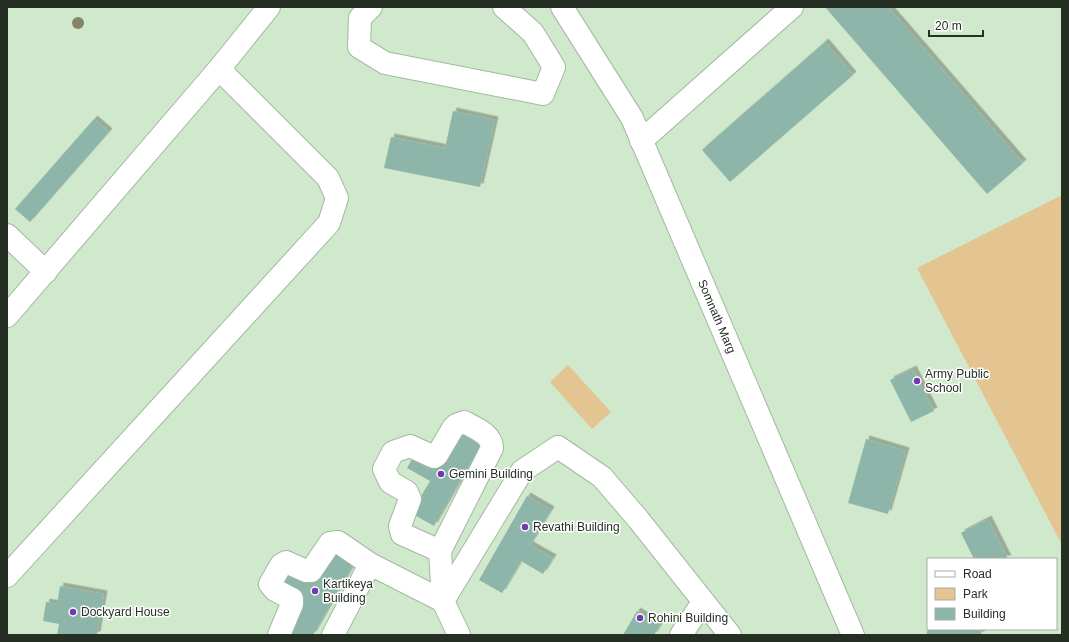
<svg xmlns="http://www.w3.org/2000/svg" width="1069" height="642" font-family="Arial,sans-serif">
	<style>
		.green { fill: #e4c490 }
		.building { fill: #8eb5a9; filter: url(#shadow) }
		.lines { fill: none; stroke-linecap: round; stroke-linejoin: round }
		.minor-casing { stroke: #a1ba9f; stroke-width: 24 }
		.minor { stroke: #fff; stroke-width: 22 }
		.tree { fill: #848568 }
		.poi-dot { fill: #713ab1; stroke: #fff; stroke-width: 1.5 }
		.labels { text-anchor: middle; dominant-baseline: central; stroke-width: 3; stroke-linejoin: round; paint-order: stroke }
		.street-label { font-size: 12px; fill: #252f24; stroke: #fff }
		.poi-label { font-size: 12px; fill: #252f24; stroke: #fff; text-anchor: start }
	</style>
	<defs>
		<filter id="shadow"><feDropShadow dx="3.5" dy="-3.5" stdDeviation="0" flood-color="#0004"/></filter>
	</defs>
	<rect width="100%" height="100%" fill="#d0e9cd"/>
	<g class="green">
		<polygon points="1062,195 1062,545 917,268"/>
		<polygon points="568,365 611,412 592,429 550,382"/>
	</g>
	<g class="building">
		<polygon points="825,7 888,7 1023,163 987,194"/>
		<polygon points="825,42 853,75 730,182 702,150"/>
		<polygon points="453,111 495,120 480,187 384,168 391,137 445,148"/>
		<polygon points="94,119 109,132 30,222 15,209"/>
		<polygon points="913,369 934,411 911,422 890,380"/>
		<polygon points="459,429 482,443 434,526 411,513 430,481 407,468 416,452"/>
		<polygon points="866,439 906,451 888,514 848,503"/>
		<polygon points="527,496 551,510 530,545 553,558 543,574 521,561 502,593 479,580"/>
		<polygon points="988,519 1008,559 974,559 961,533"/>
		<polygon points="333,546 356,560 313,635 294,635 285,630 304,598 281,585 290,569"/>
		<polygon points="60,586 104,594 97,635 57,635 59,624 43,621 46,602 57,604"/>
		<polygon points="637,611 660,625 654,635 623,635"/>
		<polygon points="928,629 982,629 981,635 926,635"/>
	</g>
	<g class="lines">
		<g class="minor-casing">
			<g id="minor">
				<polyline points="371,7 360,18 359,47 385,63 543,94 554,67 533,33 504,7"/>
				<path id="s1" d="M562,7L632,118L853,635"/>
				<polyline points="641,141 792,7"/>
				<polyline points="7,235 46,272"/>
				<polyline points="7,316 219,69 269,7"/>
				<path d="M440,551L402,534L400,526L410,499L407,492L390,482L384,469L393,452L410,446L434,457L437,455L453,428L456,425L464,422C475,428 492,434 492,448L440,551L443,601"/>
				<polyline points="7,576 329,223 337,198 328,178 219,69"/>
				<polyline points="279,635 292,604 292,599 275,590 270,584 281,565 286,562 306,571 311,571 330,543 338,542 370,564"/>
				<polyline points="333,635 370,564 443,601"/>
				<polyline points="459,635 443,601 522,471 558,447 602,477 638,519 730,635"/>
				<polyline points="681,635 703,602"/>
			</g>
		</g>
		<use href="#minor" class="minor"/>
	</g>
	<circle class="tree" cx="78" cy="23" r="6"/>
	<g class="poi-dot">
		<circle cx="917" cy="381" r="4"/>
		<circle cx="441" cy="474" r="4"/>
		<circle cx="525" cy="527" r="4"/>
		<circle cx="315" cy="591" r="4"/>
		<circle cx="73" cy="612" r="4"/>
		<circle cx="640" cy="618" r="4"/>
	</g>
	<g class="labels">
		<g class="street-label">
			<text stroke="none"><textPath href="#s1" startOffset="347">Somnath Marg</textPath></text>
		</g>
		<g class="poi-label">
			<text x="925" y="374">Army Public<tspan x="925" dy="14">School</tspan></text>
			<text x="449" y="474">Gemini Building</text>
			<text x="533" y="527">Revathi Building</text>
			<text x="323" y="584">Kartikeya<tspan x="323" dy="14">Building</tspan></text>
			<text x="81" y="612">Dockyard House</text>
			<text x="648" y="618">Rohini Building</text>
		</g>
	</g>
	<rect width="1069" height="642" fill="none" stroke="#252f24" stroke-width="16"/>
	<rect x="927" y="558" width="130" height="72" fill="#ffffff" stroke="#a8aca7"/>
	<rect x="935" y="571" width="20" height="6" fill="#ffffff" stroke="#a8aca7"/>
	<text x="963" y="578" font-size="12" fill="#252f24">Road</text>
	<rect x="935" y="588" width="20" height="12" fill="#e4c490" stroke="#a8aca7"/>
	<text x="963" y="598" font-size="12" fill="#252f24">Park</text>
	<rect x="935" y="608" width="20" height="12" fill="#8eb5a9" stroke="#a8aca7"/>
	<text x="963" y="618" font-size="12" fill="#252f24">Building</text>
	<path d="M929 30v6h54v-6" fill="none" stroke="#252f24" stroke-width="2"/>
	<text x="935" y="30" font-size="12" fill="#252f24" stroke="#ffffff" stroke-width="3" paint-order="stroke">20 m</text>
</svg>
